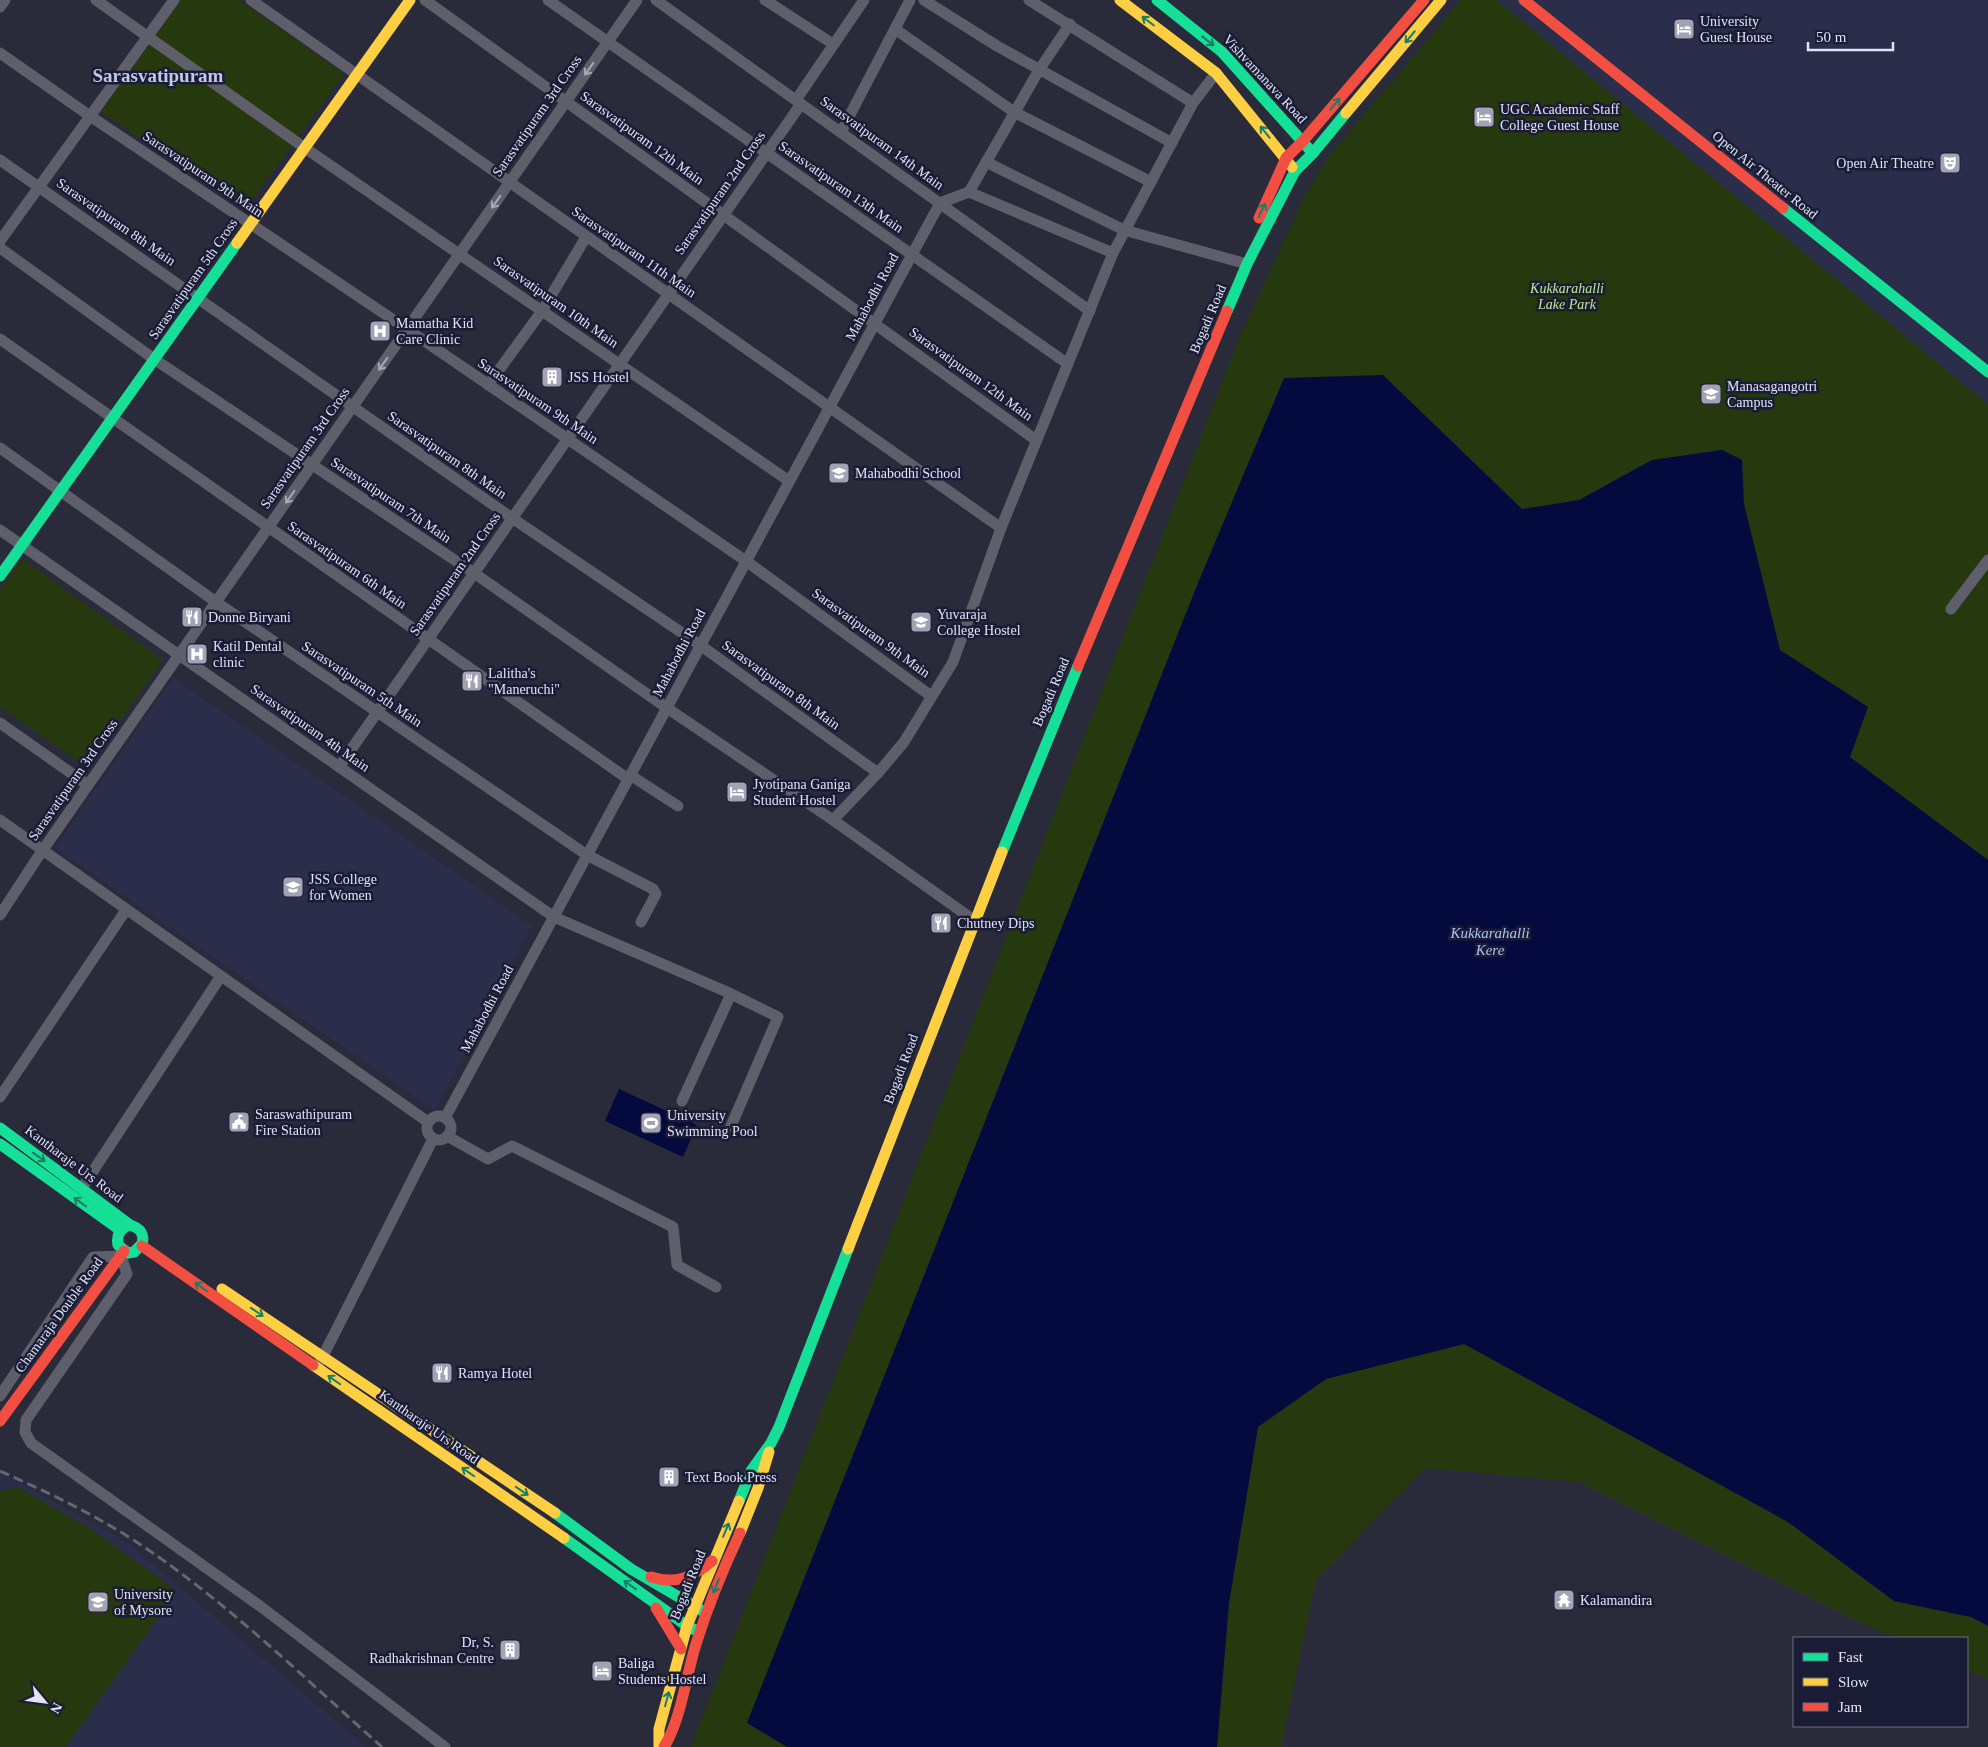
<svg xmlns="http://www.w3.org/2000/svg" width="1988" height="1747" font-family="'Times New Roman',serif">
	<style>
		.built { fill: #2b2e4b }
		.green { fill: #26390e }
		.water { fill: #040a3d }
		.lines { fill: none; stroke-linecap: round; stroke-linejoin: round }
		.street { stroke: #5e5f6a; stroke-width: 11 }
		.fast { stroke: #16e098; stroke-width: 11 }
		.slow { stroke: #ffcf43; stroke-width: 11 }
		.jam { stroke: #f24e42; stroke-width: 11 }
		.rail { stroke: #646671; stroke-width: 3; stroke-dasharray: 10 5; stroke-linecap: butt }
		.oneway { stroke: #187e66 }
		.oneway2 { stroke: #a7a8b7 }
		.labels { text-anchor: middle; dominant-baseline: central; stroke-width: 5; stroke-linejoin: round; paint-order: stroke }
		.poi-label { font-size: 14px; fill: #e2e4f6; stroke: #1a1c35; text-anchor: start }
		.street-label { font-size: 14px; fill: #e2e4f6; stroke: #1a1c35 }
		.park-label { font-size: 14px; font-style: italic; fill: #bdec8c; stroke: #1a1c35 }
		.water-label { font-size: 15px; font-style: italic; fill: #a5c2f5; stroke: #1a1c35 }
		.district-label { font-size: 19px; font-weight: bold; fill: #c3c8ea; stroke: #1a1c35 }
	</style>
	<rect width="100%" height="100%" fill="#292b3a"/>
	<g class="built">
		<polygon points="1461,0 1988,0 1988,730 1302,202 1329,156"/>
		<polygon points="173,678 532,926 435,1110 55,848"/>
		<polygon points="0,1472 127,1542 366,1747 0,1747"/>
	</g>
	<g class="green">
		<polygon points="181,0 239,0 344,74 245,209 101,112"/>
		<polygon points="1461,0 1497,0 1988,404 1988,860 1849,757 1868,707 1780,650 1744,504 1742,460 1652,460 1579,500 1522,509 1383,375 1284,378 1196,588 747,1723 787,1747 691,1747 1241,334 1302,202 1329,156"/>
		<polygon points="22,559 163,660 87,767 0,707 0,590"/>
		<polygon points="1464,1344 1788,1522 1894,1601 1971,1617 1988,1626 1988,1679 1967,1670 1967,1638 1896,1638 1855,1620 1579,1482 1426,1468 1316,1580 1281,1747 1217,1747 1229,1603 1258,1427 1326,1379"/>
		<polygon points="18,1487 90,1528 177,1591 66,1747 0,1747 0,1491"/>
	</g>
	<g class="water">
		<polygon points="1383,375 1522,509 1579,500 1652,460 1722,450 1742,460 1744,504 1780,650 1868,707 1850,757 1988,860 1988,1626 1971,1617 1894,1601 1788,1522 1464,1344 1326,1379 1258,1427 1229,1603 1217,1747 787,1747 747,1723 1196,588 1284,378"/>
		<polygon points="619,1089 697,1125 683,1157 605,1121"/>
	</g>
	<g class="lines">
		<g class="street">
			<polyline points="96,0 305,148 789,481"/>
			<polyline points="251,0 1001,528"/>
			<polyline points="425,0 1036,440"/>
			<polyline points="548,0 1068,364"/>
			<polyline points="656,0 1090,311"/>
			<polyline points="765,0 833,44"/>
			<polyline points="924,0 997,46 1172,143"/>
			<polyline points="1029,0 1193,103"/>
			<polyline points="0,7 5,0"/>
			<polyline points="895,29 1014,112 1151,182"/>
			<polyline points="0,53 90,116 407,329 746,561 931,696"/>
			<polyline points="796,100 864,0"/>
			<polyline points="841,132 910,0"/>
			<polyline points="0,160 512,518 700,645 878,773"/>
			<polyline points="986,162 1124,230 1247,264"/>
			<polyline points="969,192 1039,70 1070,24"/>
			<polyline points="0,241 174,0"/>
			<polyline points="0,248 154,359 474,573 667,708 833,820 975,921"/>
			<polyline points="0,339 628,779"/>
			<polyline points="488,385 542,311 586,237"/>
			<polyline points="0,448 216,602 587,855 653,889 656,894 641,922"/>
			<polyline points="0,530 554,917 727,992 778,1017 731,1126"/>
			<polyline points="1951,609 1988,560"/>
			<polyline points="0,723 88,785"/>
			<polyline points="339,767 801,104"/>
			<polyline points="630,775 678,806"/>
			<polyline points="0,820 428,1122"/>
			<polyline points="833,820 878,773 904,742 953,662 1001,528 1113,253 1193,103 1216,73"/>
			<polyline points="0,915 42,851 637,0"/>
			<polyline points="0,1097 126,910"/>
			<polyline points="682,1101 731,994"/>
			<circle cx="439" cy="1128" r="12"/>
			<polyline points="445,1118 940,203 969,192 1113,253"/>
			<polyline points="447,1136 488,1159 512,1146 673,1227 677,1265 716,1287"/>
			<polyline points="82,1188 221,976"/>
			<polyline points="320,1362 433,1139"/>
			<polyline points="0,1396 93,1257 121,1256 127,1274 26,1420 25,1432 31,1443 260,1606 445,1747"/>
		</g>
		<g class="fast">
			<polyline points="1157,0 1222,52 1310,150"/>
			<polyline points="1783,208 1988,372"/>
			<polyline points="1227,311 1247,264 1295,171 1313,153 1346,113"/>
			<polyline points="0,576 237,243"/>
			<polyline points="1002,852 1078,666"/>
			<path d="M0,1128L130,1225C140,1228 145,1234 142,1244L134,1252L128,1253L118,1245C116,1235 120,1228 130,1225"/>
			<polyline points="0,1144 120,1230"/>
			<polyline points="739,1501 751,1471 771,1443 779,1427 848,1249"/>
			<polyline points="555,1513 631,1569 706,1613"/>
			<polyline points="564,1538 687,1626 699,1632"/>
		</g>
		<g class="slow">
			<polyline points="1120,0 1216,73 1292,167"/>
			<polyline points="1346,113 1441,0"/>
			<polyline points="237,243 410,0"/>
			<polyline points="848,1249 1002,852"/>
			<polyline points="222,1289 555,1513"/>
			<polyline points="313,1365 564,1538"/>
			<polyline points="740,1533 758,1488 769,1452"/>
			<polyline points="659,1747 659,1729 687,1626 739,1501"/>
		</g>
		<g class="jam">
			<polyline points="1524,0 1783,208"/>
			<polyline points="1259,218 1286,158 1303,141 1424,0"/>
			<polyline points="1078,666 1227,311"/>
			<polyline points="142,1246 313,1365"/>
			<polyline points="0,1421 124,1251"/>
			<path d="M651,1577C676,1585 693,1577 712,1561"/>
			<polyline points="656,1608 681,1649"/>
			<path d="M664,1747C681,1720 686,1676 696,1644C708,1606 723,1569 740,1533"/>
		</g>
		<path class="rail" d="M0,1471C47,1492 94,1514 138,1543C226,1601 303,1677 382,1747"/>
	</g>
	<defs><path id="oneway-shaft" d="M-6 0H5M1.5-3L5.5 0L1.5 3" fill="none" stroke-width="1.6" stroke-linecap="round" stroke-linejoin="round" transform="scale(1.25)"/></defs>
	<g class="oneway">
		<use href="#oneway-shaft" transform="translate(1148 21) rotate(-143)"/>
		<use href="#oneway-shaft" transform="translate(1410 37) rotate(130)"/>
		<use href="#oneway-shaft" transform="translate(1208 41) rotate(38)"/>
		<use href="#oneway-shaft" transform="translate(1335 104) rotate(-49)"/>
		<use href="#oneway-shaft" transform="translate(1265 132) rotate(-129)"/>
		<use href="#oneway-shaft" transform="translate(1262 210) rotate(-65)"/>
		<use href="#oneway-shaft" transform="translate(39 1157) rotate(36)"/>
		<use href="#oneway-shaft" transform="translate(80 1202) rotate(-144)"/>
		<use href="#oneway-shaft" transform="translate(201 1287) rotate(-145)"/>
		<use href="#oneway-shaft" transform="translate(257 1312) rotate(34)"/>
		<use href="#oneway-shaft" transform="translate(334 1380) rotate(-145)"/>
		<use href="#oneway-shaft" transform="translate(468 1472) rotate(-145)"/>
		<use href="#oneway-shaft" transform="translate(522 1491) rotate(34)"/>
		<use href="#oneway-shaft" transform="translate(726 1530) rotate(-67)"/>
		<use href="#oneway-shaft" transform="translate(630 1585) rotate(-144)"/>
		<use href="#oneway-shaft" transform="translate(716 1586) rotate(112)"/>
		<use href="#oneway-shaft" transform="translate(667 1699) rotate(-75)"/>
	</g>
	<g class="oneway2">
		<use href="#oneway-shaft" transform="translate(589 69) rotate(125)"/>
		<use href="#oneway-shaft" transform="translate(496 202) rotate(125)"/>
		<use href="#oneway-shaft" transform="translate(383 364) rotate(125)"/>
		<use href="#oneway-shaft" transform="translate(290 497) rotate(125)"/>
	</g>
	<defs>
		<g id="hotel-square" transform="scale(1.125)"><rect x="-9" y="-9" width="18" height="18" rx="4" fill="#a1a3b4" stroke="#1a1c35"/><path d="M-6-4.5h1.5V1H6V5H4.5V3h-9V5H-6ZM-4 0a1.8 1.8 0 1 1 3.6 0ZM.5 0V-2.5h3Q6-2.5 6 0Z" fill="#fff"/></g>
		<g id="theatre-square" transform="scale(1.125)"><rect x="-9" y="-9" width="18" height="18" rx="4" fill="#a1a3b4" stroke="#1a1c35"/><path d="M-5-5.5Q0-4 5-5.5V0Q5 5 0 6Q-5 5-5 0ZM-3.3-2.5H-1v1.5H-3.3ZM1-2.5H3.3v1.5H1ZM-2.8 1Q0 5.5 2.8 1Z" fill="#fff"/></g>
		<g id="hospital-square" transform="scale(1.125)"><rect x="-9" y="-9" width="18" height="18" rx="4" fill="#a1a3b4" stroke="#1a1c35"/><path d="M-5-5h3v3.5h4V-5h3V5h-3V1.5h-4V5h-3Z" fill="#fff"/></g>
		<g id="building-square" transform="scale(1.125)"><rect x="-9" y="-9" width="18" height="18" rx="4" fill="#a1a3b4" stroke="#1a1c35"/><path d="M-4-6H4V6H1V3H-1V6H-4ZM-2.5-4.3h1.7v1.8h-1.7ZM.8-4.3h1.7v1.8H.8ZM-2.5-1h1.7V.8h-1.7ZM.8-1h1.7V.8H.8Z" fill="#fff"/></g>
		<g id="university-square" transform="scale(1.125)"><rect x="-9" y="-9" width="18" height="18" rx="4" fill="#a1a3b4" stroke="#1a1c35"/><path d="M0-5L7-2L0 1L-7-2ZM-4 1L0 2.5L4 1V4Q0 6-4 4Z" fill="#fff"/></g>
		<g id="school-square" transform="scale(1.125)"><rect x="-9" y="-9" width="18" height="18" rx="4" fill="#a1a3b4" stroke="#1a1c35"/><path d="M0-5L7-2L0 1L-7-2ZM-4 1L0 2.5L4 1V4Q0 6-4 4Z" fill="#fff"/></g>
		<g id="restaurant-square" transform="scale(1.125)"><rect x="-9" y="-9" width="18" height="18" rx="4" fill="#a1a3b4" stroke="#1a1c35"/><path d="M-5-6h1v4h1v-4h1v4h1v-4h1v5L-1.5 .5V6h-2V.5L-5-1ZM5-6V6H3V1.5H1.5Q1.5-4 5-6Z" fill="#fff"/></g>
		<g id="civic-square" transform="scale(1.125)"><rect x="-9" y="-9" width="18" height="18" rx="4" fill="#a1a3b4" stroke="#1a1c35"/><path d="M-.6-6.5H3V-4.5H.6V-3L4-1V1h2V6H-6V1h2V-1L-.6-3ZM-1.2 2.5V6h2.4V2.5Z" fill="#fff"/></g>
		<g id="stadium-square" transform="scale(1.125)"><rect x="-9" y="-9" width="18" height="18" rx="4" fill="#a1a3b4" stroke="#1a1c35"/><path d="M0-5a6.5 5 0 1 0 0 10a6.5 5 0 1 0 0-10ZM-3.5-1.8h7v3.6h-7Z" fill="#fff"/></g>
		<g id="temple-square" transform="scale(1.125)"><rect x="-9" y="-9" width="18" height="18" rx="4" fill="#a1a3b4" stroke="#1a1c35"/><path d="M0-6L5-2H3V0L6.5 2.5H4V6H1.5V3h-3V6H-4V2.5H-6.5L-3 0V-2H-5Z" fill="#fff"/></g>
	</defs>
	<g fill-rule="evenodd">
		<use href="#hotel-square" x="1684" y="29"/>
		<use href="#hotel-square" x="1484" y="117"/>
		<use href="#theatre-square" x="1950" y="163"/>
		<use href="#hospital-square" x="380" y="331"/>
		<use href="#building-square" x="552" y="377"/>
		<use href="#university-square" x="1711" y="394"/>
		<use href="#school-square" x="839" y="473"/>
		<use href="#restaurant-square" x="192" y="617"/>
		<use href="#university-square" x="921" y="622"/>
		<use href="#hospital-square" x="197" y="654"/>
		<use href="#restaurant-square" x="472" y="681"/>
		<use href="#hotel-square" x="737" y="792"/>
		<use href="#university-square" x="293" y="887"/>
		<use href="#restaurant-square" x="941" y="923"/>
		<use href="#civic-square" x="239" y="1122"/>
		<use href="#stadium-square" x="651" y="1123"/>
		<use href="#restaurant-square" x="442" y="1373"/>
		<use href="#building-square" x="669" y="1477"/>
		<use href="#temple-square" x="1564" y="1600"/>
		<use href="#university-square" x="98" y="1602"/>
		<use href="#building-square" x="510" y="1650"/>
		<use href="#hotel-square" x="602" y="1671"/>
	</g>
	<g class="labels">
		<g class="poi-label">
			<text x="1700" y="21">University<tspan x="1700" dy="16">Guest House</tspan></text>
			<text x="1500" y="109">UGC Academic Staff<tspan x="1500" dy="16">College Guest House</tspan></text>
			<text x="1934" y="163" text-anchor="end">Open Air Theatre</text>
			<text x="396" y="323">Mamatha Kid<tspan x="396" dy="16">Care Clinic</tspan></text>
			<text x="568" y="377">JSS Hostel</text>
			<text x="1727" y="386">Manasagangotri<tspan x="1727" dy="16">Campus</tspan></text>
			<text x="855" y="473">Mahabodhi School</text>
			<text x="937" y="614">Yuvaraja<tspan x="937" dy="16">College Hostel</tspan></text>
			<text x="208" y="617">Donne Biryani</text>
			<text x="213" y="646">Katil Dental<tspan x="213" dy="16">clinic</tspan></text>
			<text x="488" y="673">Lalitha's<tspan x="488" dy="16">"Maneruchi"</tspan></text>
			<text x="753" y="784">Jyotipana Ganiga<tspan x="753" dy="16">Student Hostel</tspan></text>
			<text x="309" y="879">JSS College<tspan x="309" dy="16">for Women</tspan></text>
			<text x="957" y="923">Chutney Dips</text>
			<text x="255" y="1114">Saraswathipuram<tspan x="255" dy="16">Fire Station</tspan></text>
			<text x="667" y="1115">University<tspan x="667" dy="16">Swimming Pool</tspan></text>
			<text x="458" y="1373">Ramya Hotel</text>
			<text x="685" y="1477">Text Book Press</text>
			<text x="114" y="1594">University<tspan x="114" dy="16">of Mysore</tspan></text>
			<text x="1580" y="1600">Kalamandira</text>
			<text x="494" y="1642" text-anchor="end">Dr, S.<tspan x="494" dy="16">Radhakrishnan Centre</tspan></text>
			<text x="618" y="1663">Baliga<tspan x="618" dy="16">Students Hostel</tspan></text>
		</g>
		<g class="street-label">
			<text transform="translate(1265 79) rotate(47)">Vishvamanava Road</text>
			<text transform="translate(537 116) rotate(-55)">Sarasvatipuram 3rd Cross</text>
			<text transform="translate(642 138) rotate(36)">Sarasvatipuram 12th Main</text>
			<text transform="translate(882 143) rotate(36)">Sarasvatipuram 14th Main</text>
			<text transform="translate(203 174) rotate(34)">Sarasvatipuram 9th Main</text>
			<text transform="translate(1765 175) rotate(39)">Open Air Theater Road</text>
			<text transform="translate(841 187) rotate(35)">Sarasvatipuram 13th Main</text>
			<text transform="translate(720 193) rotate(-55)">Sarasvatipuram 2nd Cross</text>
			<text transform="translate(116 222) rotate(35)">Sarasvatipuram 8th Main</text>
			<text transform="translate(634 252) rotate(35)">Sarasvatipuram 11th Main</text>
			<text transform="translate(193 279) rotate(-55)">Sarasvatipuram 5th Cross</text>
			<text transform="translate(872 297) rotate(-62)">Mahabodhi Road</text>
			<text transform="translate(556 302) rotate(35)">Sarasvatipuram 10th Main</text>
			<text transform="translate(1208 319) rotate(-67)">Bogadi Road</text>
			<text transform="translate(971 374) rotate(36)">Sarasvatipuram 12th Main</text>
			<text transform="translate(538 401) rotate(34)">Sarasvatipuram 9th Main</text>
			<text transform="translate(305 448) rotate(-55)">Sarasvatipuram 3rd Cross</text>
			<text transform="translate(447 455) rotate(35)">Sarasvatipuram 8th Main</text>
			<text transform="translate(391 500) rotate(34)">Sarasvatipuram 7th Main</text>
			<text transform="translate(347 565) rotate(35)">Sarasvatipuram 6th Main</text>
			<text transform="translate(455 574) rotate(-55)">Sarasvatipuram 2nd Cross</text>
			<text transform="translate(871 633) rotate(36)">Sarasvatipuram 9th Main</text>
			<text transform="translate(679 653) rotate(-62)">Mahabodhi Road</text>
			<text transform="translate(362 684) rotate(34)">Sarasvatipuram 5th Main</text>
			<text transform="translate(781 685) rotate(36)">Sarasvatipuram 8th Main</text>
			<text transform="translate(1051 692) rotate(-67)">Bogadi Road</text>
			<text transform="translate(310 728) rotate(35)">Sarasvatipuram 4th Main</text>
			<text transform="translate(73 780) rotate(-55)">Sarasvatipuram 3rd Cross</text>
			<text transform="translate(487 1009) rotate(-62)">Mahabodhi Road</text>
			<text transform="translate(901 1069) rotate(-69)">Bogadi Road</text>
			<text transform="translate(74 1164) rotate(37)">Kantharaje Urs Road</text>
			<text transform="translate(59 1315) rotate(-54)">Chamaraja Double Road</text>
			<text transform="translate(429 1427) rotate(35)">Kantharaje Urs Road</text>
			<text transform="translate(688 1585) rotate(-68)">Bogadi Road</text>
		</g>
		<g class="park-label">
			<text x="1567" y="288">Kukkarahalli<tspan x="1567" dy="16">Lake Park</tspan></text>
		</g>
		<g class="water-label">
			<text x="1490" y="933">Kukkarahalli<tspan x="1490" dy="17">Kere</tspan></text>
		</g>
		<g class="district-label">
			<text x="158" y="75">Sarasvatipuram</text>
		</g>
	</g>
	<rect x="1793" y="1637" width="175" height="90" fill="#1a1c35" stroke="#6a6c82"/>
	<rect x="1803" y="1653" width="25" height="8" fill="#16e098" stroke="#6a6c82"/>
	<text x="1838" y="1662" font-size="15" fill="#e2e4f6">Fast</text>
	<rect x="1803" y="1678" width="25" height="8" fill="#ffcf43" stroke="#6a6c82"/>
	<text x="1838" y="1687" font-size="15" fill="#e2e4f6">Slow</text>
	<rect x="1803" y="1703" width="25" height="8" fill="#f24e42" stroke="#6a6c82"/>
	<text x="1838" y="1712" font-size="15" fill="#e2e4f6">Jam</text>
	<g transform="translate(45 1702) rotate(119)" stroke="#1a1c35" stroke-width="4" paint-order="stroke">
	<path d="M0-4L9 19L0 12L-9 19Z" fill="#e2e4f6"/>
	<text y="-8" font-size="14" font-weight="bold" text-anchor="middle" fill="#e2e4f6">N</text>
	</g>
	<path d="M1808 42v8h85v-8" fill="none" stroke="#e2e4f6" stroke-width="2.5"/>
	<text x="1816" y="42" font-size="15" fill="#e2e4f6" stroke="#1a1c35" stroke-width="4" paint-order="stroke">50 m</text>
</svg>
